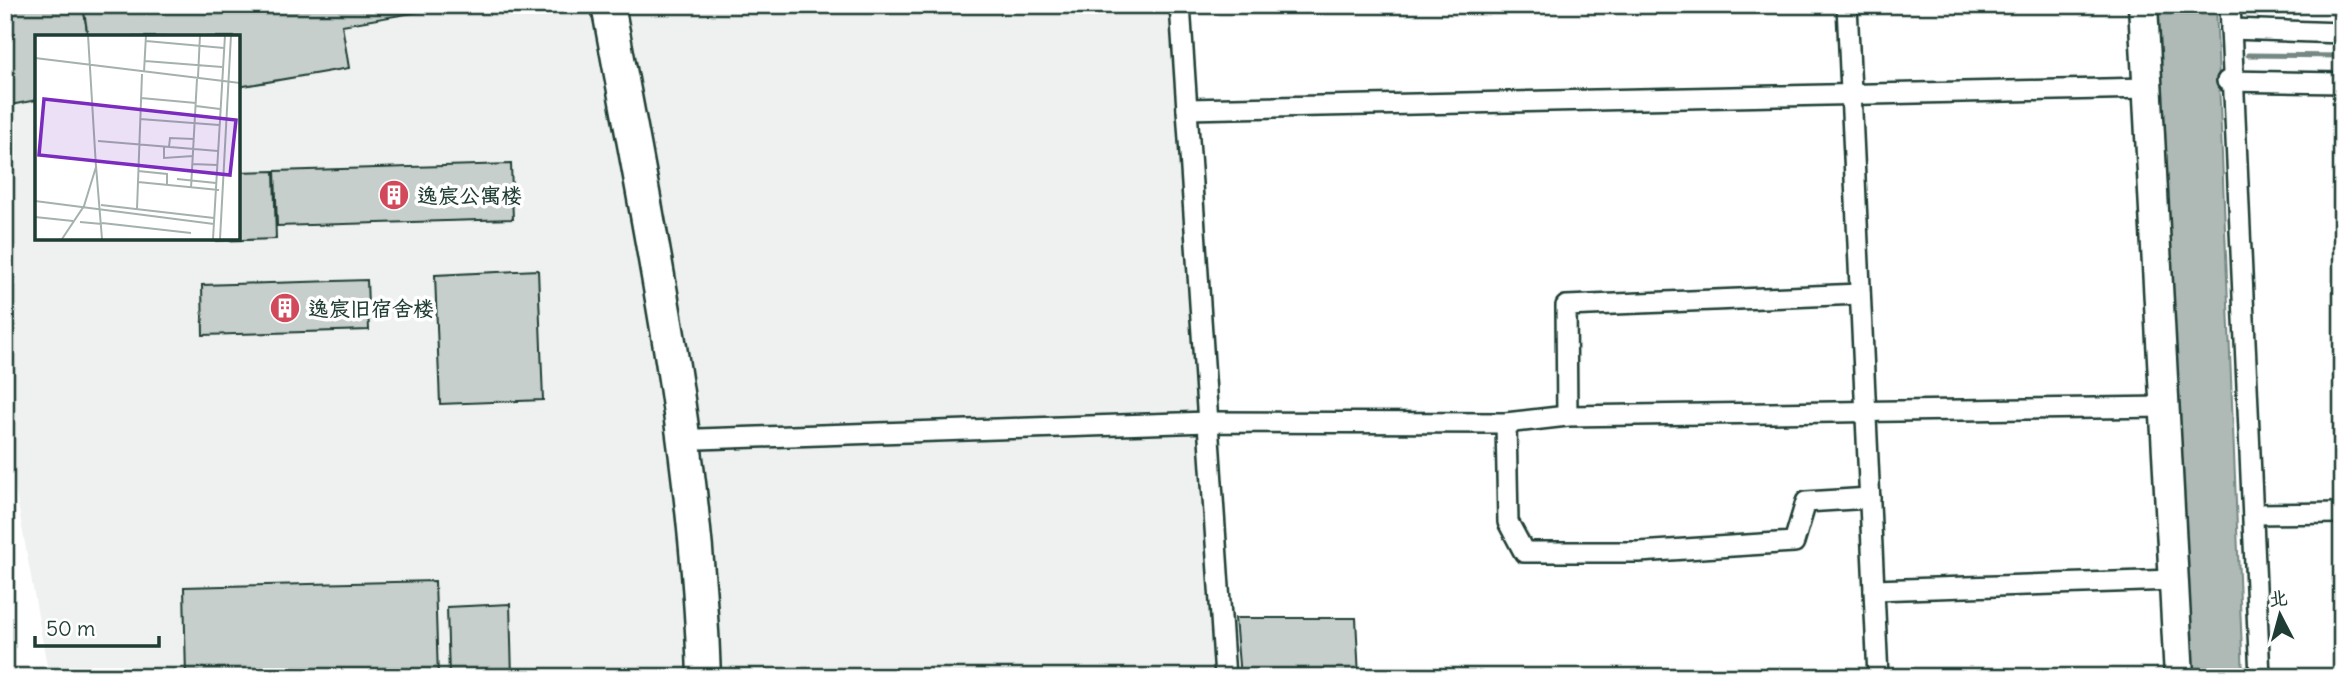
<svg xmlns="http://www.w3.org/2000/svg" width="2347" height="682" font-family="Delius,'LXGW WenKai TC',sans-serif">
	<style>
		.built { fill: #eef1f0; fill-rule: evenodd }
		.water { fill: #afbab7; stroke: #758883; stroke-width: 2 }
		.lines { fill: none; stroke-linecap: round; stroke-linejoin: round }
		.stream { stroke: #758883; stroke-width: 5 }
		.building { fill: #c7cfcc; stroke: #1f3d34; stroke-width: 2 }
		.street-casing { stroke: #1f3d34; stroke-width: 24 }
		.secondary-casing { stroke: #1f3d34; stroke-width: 33 }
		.primary-casing { stroke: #1f3d34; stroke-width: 37 }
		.street { stroke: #fff; stroke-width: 19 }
		.secondary { stroke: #fff; stroke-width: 28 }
		.primary { stroke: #fff; stroke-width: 32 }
		.labels { text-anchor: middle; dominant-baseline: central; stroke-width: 7; stroke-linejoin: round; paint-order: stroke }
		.poi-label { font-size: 21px; font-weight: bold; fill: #1f3d34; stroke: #fff; text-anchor: start }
		.inset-road { fill: none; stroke: #a5b1ae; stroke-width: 2 }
		.view { fill: #7b2cbf; fill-opacity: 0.15; stroke: #7b2cbf; stroke-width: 3.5 }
		.inset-edge { fill: none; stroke: #1f3d34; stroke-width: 3.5 }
	</style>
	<rect width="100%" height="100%" fill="#fff"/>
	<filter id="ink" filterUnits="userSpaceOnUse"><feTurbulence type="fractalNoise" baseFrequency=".0143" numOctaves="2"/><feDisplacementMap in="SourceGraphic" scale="14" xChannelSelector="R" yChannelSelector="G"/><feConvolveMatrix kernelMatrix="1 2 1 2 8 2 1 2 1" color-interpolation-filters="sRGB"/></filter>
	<g filter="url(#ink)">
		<path class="built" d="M5,5H1172L1221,677H49L5,432ZM37,37H238V238H37Z"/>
		<polygon class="water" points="2154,5 2216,5 2243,677 2184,677"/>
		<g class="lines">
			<polyline class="stream" points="2248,55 2342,56"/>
		</g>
		<g class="building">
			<polygon points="5,5 83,5 88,37 37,37 37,100 5,106"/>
			<polygon points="83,5 459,5 342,25 349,68 238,87 238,37 88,37"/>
			<polygon points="511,164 513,219 277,226 275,171"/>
			<polygon points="274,171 276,239 212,241 212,238 238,238 238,172"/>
			<polygon points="538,270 543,400 440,404 435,275"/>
			<polygon points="367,280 369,330 203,335 202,285"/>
			<polygon points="435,581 438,677 186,677 184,587"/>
			<polygon points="510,604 512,677 449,677 447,607"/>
			<polygon points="1235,618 1356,618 1359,677 1240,677"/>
		</g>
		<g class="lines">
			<g class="street-casing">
				<g id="street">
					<polyline points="1180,5 1225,677"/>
					<polyline points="1847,5 1878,677"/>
					<polyline points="2230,5 2260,677"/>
					<polyline points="2231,29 2342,33"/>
					<polyline points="2227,81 2342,83"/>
					<polyline points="1187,109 2148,88"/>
					<polyline points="1567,416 1566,306 1860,294"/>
					<polyline points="1506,423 1508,522 1524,552 1639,552 1794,542 1806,502 1870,498"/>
					<polyline points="699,439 1208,422 1506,423 1567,416 2165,407"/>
					<polyline points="2253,514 2342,513"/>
					<polyline points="1874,590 2174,580"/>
				</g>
			</g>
			<g class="secondary-casing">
				<polyline id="secondary" points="2143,5 2179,677"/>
			</g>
			<g class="primary-casing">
				<path id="primary" d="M608,5C649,228 697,449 704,677"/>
			</g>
			<use href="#street" class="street"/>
			<use href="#secondary" class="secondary"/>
			<use href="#primary" class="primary"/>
		</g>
	</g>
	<defs>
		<g id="building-disc" transform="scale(1.575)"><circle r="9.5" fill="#d1495b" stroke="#fff"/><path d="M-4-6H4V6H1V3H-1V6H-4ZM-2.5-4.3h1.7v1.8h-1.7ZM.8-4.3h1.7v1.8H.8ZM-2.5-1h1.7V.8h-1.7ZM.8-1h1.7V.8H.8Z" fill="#fff"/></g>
	</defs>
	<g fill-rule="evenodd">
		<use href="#building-disc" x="394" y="195"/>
		<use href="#building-disc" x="285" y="308"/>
	</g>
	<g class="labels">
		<g class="poi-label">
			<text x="417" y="195">逸宸公寓楼</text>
			<text x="308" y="308">逸宸旧宿舍楼</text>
		</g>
	</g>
	<g transform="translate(35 35)">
		<rect width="205" height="205" fill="#fff"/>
		<path class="inset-road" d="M111,6L189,13M0,23L205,48M110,26L187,32M109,37L111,0M163,42L165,0M106,63L161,68M161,71L185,74M105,84L184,90M63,106L183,116M129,112V123L158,121M134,112L135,103L159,104M157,129L182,130M61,131L67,204M103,136L132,139V150M142,144L181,148M103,147L184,155M156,153L162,44M0,166L179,189M66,170L179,183M102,174L107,39M0,182L38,186M45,187L67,189M67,188L156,198M27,204L49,171L61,132L53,0M178,204L190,0M185,204L196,0"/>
		<path class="view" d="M9,64L201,85L195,140L4,120Z"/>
		<rect width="205" height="205" class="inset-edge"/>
	</g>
	<rect width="2347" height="682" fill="none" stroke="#fff" stroke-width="28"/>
	<rect x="14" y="14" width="2319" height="654" fill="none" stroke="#1f3d34" stroke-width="2.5" filter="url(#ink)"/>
	<g transform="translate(2280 615) rotate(354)" stroke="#ffffff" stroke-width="5" paint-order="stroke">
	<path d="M0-5L12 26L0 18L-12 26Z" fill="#1f3d34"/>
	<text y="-10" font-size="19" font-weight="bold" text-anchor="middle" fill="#1f3d34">北</text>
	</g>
	<path d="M35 636v10h124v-10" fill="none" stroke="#1f3d34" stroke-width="3.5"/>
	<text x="46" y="636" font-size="21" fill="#1f3d34" stroke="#ffffff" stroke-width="5" paint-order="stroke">50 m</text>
</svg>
